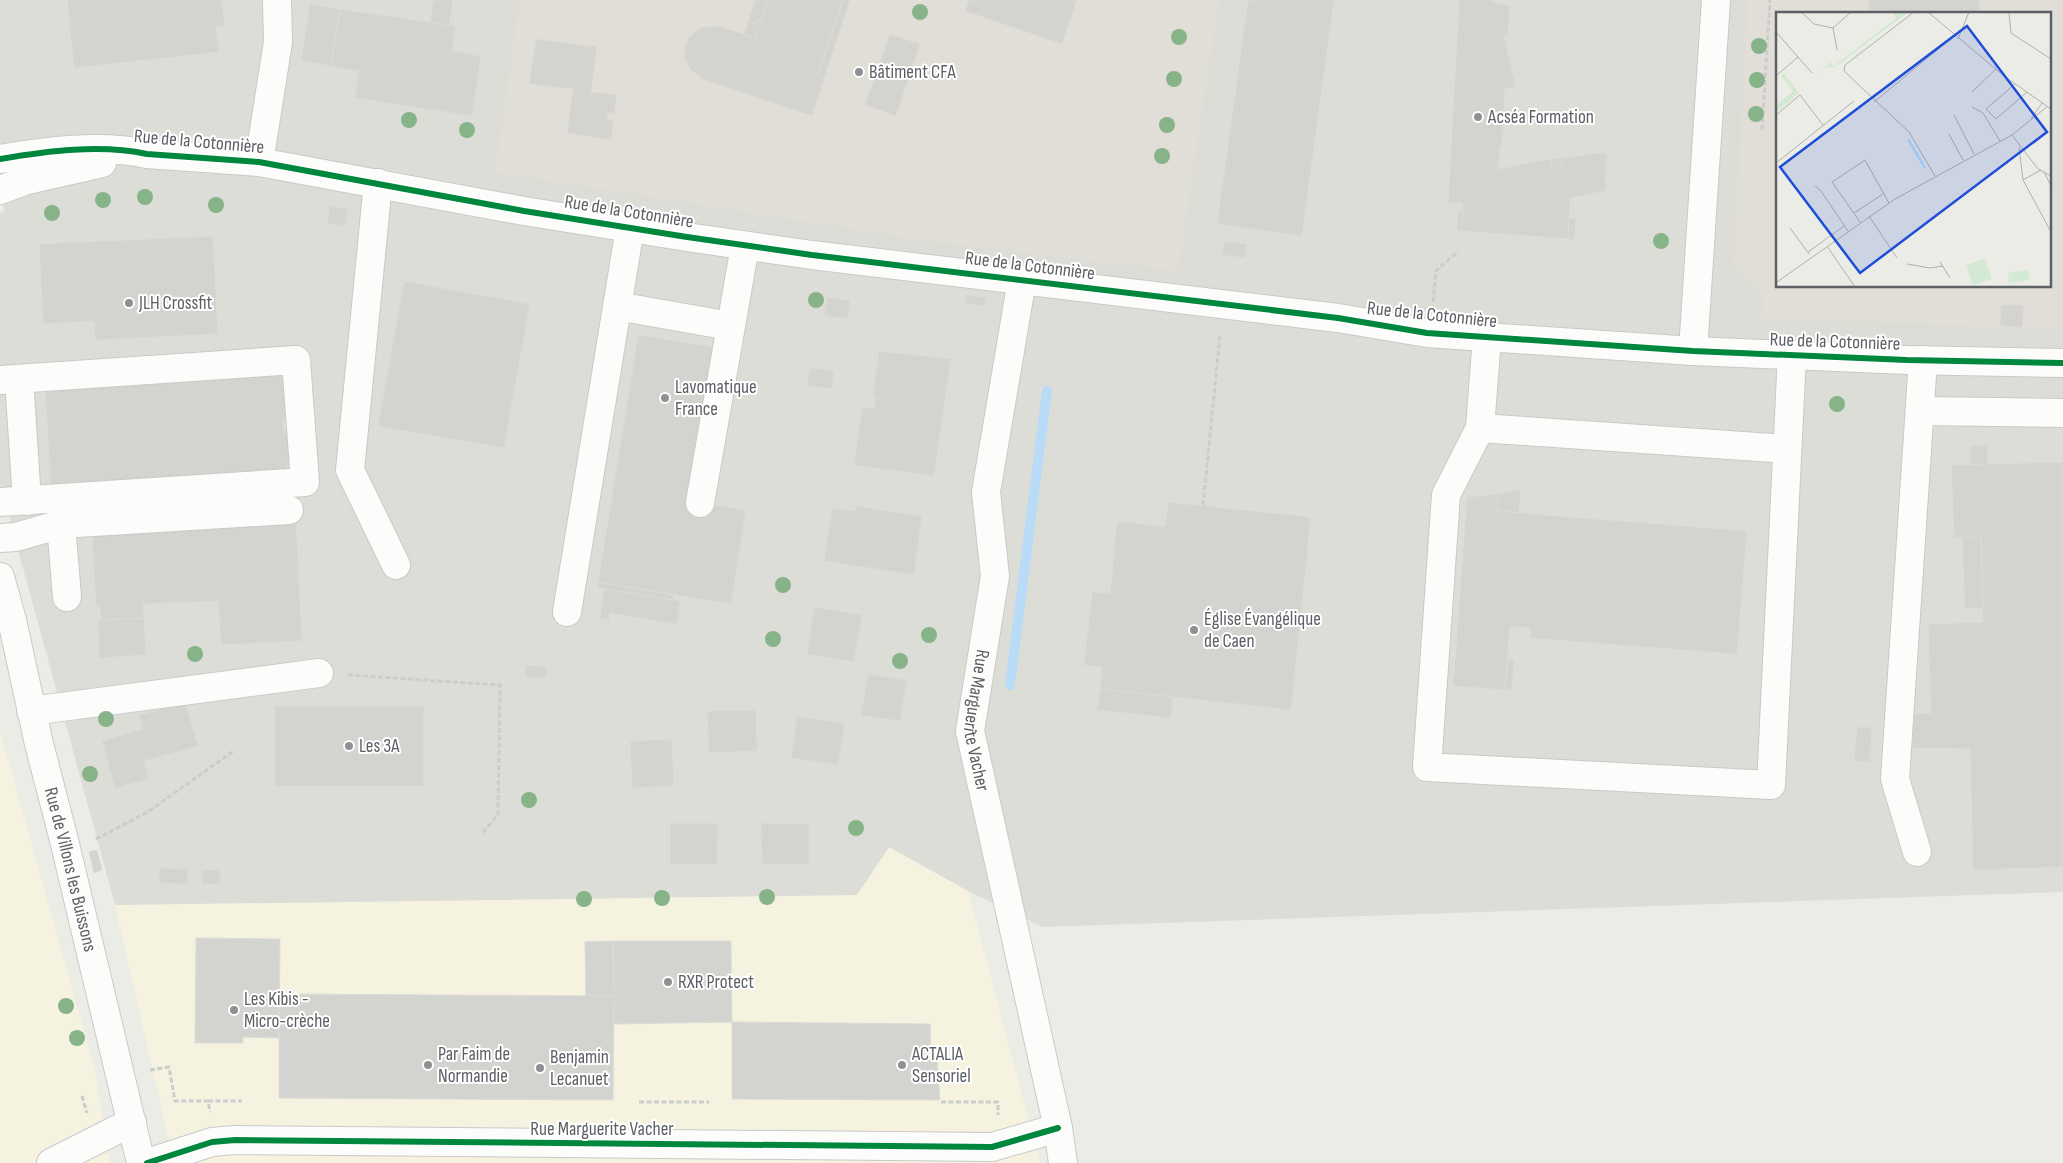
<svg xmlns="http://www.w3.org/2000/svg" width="2063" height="1163" font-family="'Sofia Sans Condensed',sans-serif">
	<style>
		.commercial { fill: #f6f2e0 }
		.industrial { fill: #ddddd8; fill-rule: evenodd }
		.education { fill: #e0ded6; fill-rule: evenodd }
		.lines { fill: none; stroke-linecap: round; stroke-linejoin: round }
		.stream { stroke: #badbf8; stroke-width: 10 }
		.building { fill: #d3d3d0; stroke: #dcdbd6 }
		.minor-casing { stroke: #c9c9c9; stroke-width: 30 }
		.path { stroke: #c9cdcb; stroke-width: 3; stroke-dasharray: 5 2.5; stroke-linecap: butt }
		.minor { stroke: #fcfcfb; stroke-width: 28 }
		.cycleway-casing { stroke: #fff; stroke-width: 9 }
		.cycleway { stroke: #00873e; stroke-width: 6 }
		.tree { fill: #87b389 }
		.poi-dot { fill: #8e9192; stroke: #fff; stroke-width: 2 }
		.labels { text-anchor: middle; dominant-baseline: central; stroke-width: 4; stroke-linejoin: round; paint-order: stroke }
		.poi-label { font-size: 19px; fill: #5c6065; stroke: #fff; text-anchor: start }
		.street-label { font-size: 19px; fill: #5c6065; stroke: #fff }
		.inset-river { fill: none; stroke: #badbf8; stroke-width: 2.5 }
		.inset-road { fill: none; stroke: #aeb0af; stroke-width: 1 }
		.view { fill: #1d4ed8; fill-opacity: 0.15; stroke: #1d4ed8; stroke-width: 2.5 }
		.inset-edge { fill: none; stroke: #5c6065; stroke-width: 2.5 }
	</style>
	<rect width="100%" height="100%" fill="#ecece7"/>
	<g class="commercial">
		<polygon points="0,731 94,1067 110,1163 0,1163"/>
		<polygon points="889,847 968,891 1040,1163 174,1163 115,905 857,895"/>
	</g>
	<path class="industrial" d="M0,0H2063V892L1043,927L968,891L889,847L857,895L115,905L0,484V213L5,210L0,200ZM1777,14H2049V286H1777Z"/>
	<g class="education">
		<polygon points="520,0 1219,0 1178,271 935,242 495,172"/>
		<path d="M1748,0H2063V328L1762,319L1764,294L1740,269H1733ZM1777,14H2049V286H1777Z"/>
	</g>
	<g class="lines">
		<polyline class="stream" points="1010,685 1047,391"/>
	</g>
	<g class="building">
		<polygon points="67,0 222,0 225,26 216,27 219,52 74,68"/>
		<polygon points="433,0 453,0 449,25 430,22"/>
		<polygon points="755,0 768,0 761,20 752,23 757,31 755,38 744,34"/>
		<polygon points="768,0 843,0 817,77 824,79 812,116 702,79 690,69 684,57 686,44 689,37 700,28 718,26 755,38 757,31 752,23 761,20"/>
		<polygon points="843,0 850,0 824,79 817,77"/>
		<polygon points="969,0 1077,0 1062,44 965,11"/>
		<polygon points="1248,0 1334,0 1302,236 1217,224"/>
		<polygon points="1459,0 1491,0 1498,4 1510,5 1508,35 1504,36 1516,88 1505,88 1502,146 1500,146 1498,169 1551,159 1551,167 1561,163 1561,158 1607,152 1605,191 1570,198 1568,239 1462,231 1463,202 1448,204"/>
		<polygon points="1869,0 1980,0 1979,14 1869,14"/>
		<polygon points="310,4 340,9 331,66 301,61"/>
		<polygon points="340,9 456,26 452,51 481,56 472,116 355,98 359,71 331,66"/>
		<polygon points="890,34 920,44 896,116 865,105"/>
		<polygon points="536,39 597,47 591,92 617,95 614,114 608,113 607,120 613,121 611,140 567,133 573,89 529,84"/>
		<polygon points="1561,158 1561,163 1551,167 1551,159"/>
		<polygon points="330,206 348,209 345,226 327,223"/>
		<polygon points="1458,210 1463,211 1462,231 1457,231"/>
		<polygon points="1569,218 1576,219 1574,240 1568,239"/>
		<polygon points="213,236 218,334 95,340 94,321 43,324 39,244"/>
		<polygon points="1224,241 1247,244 1245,258 1222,255"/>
		<polygon points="404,281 530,304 504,448 378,426"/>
		<polygon points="967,295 986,298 985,306 965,304"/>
		<polygon points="827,297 850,301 848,319 824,315"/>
		<polygon points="2001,305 2024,305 2022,327 2000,326"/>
		<polygon points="638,335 713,347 688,501 746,510 731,604 598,582"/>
		<polygon points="879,351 951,359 934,476 854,465 862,407 874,408 876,395 873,395"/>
		<polygon points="810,368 834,371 832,389 807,386"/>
		<polygon points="290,372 293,418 283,418 284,433 294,433 296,462 287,463 288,472 51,486 45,386"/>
		<polygon points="1987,445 1988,464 1970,465 1970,446"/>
		<polygon points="2063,462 2063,867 1973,870 1970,749 1913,748 1912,714 1931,713 1928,624 1983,622 1981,537 1954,538 1951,465"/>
		<polygon points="1521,490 1519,513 1497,511 1498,494"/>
		<polygon points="1498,494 1497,511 1747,531 1737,654 1530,638 1530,628 1510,627 1505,690 1453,686 1467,497"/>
		<polygon points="1168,502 1311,517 1291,710 1100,689 1102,667 1084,665 1092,592 1110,594 1117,521 1165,527"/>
		<polygon points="856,506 922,516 914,575 824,561 832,508 856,511"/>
		<polygon points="296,522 302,641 221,645 218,601 143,604 144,618 100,620 100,607 96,607 92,532"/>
		<polygon points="1981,537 1983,608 1965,609 1962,538"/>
		<polygon points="598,582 674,595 673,600 598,588"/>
		<polygon points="604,589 680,601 677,624 610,613 609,620 600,619"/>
		<polygon points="814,607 862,615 854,662 807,654"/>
		<polygon points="144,618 146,655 99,658 98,620"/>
		<polygon points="1508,659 1514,660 1512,690 1505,690"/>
		<polygon points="526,665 547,667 546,678 525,677"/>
		<polygon points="868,674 907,680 900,721 861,715"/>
		<polygon points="1100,689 1173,697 1171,718 1097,710"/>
		<polygon points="185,702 198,746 144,761 149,779 115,788 102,741 143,729 139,715"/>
		<rect x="275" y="706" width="149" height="80"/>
		<polygon points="756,710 757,751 709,753 707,711"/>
		<polygon points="797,716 845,724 838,765 791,758"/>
		<polygon points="1857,727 1872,727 1870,762 1854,761"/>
		<polygon points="672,739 674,786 632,788 630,741"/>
		<polygon points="670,823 718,823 717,864 670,864"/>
		<polygon points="761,823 809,824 809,864 762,864"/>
		<polygon points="97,850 102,870 94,873 89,852"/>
		<polygon points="159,868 188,869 187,884 159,883"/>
		<rect x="202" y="870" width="18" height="14"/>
		<polygon points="196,938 280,939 279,1038 243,1037 243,1043 195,1043"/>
		<polygon points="613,941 731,941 732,1022 614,1024"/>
		<polygon points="613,941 614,996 586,996 585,942"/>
		<polygon points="279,994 614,996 613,1100 279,1098"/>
		<polygon points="732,1022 930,1024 931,1058 937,1059 940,1100 732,1099"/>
	</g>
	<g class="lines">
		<g class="minor-casing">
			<g id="minor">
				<path d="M0,159C47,151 100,144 147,154L259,162L524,211L687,237L812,255L1338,318L1427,333L1693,351L1907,360L2063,363"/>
				<polyline points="259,162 278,42 277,0"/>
				<polyline points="378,183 350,470 396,565"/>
				<polyline points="0,190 27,180 102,163"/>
				<path id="s1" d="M1022,280L986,492L995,576L970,731L1058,1128L1063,1163"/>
				<polyline points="617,306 730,326"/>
				<polyline points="1487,337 1480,428 1446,495 1427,767 1771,785 1792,355"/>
				<polyline points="1693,351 1716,0"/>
				<polyline points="19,379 27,501"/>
				<polyline points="0,380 296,360 305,482 0,502"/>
				<polyline points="1920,411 2063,413"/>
				<polyline points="1480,428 1787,449"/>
				<polyline points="700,503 745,246"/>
				<polyline points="61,524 67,597"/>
				<polyline points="0,538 16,537 61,524 289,510"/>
				<path id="s2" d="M0,577L12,620L39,744L64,840L141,1163"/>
				<polyline points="567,612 630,228"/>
				<polyline points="31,711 319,673"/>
				<polyline points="1917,852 1895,779 1923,360"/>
				<polyline points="51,1163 132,1122"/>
				<polyline points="147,1163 212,1142 235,1140 992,1147 1058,1128"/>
			</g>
		</g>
		<g class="path">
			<polyline points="1762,130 1770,0"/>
			<polyline points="1433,302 1436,271 1458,251"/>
			<polyline points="1203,505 1220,336"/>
			<polyline points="348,675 500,685 498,814 482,834"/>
			<polyline points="96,839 146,813 235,750"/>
			<polyline points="150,1070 169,1067 175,1101 208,1101 210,1112"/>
			<polyline points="82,1096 87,1113"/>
			<polyline points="208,1101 242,1101"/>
			<polyline points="639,1102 709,1102"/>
			<polyline points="941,1102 998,1102 998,1115"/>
		</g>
		<use href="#minor" class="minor"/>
		<g class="cycleway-casing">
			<g id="cycleway">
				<path d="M0,159C47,151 100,144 147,154L259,162L524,211L687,237L812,255L1338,318L1427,333L1693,351L1907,360L2063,363"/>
				<polyline points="147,1163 212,1142 235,1140 992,1147 1058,1128"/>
			</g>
		</g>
		<use href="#cycleway" class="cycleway"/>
	</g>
	<g class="tree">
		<circle cx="920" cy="12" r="8"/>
		<circle cx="1179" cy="37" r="8"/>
		<circle cx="1759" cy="46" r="8"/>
		<circle cx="1174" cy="79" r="8"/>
		<circle cx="1757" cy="80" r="8"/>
		<circle cx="1756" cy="114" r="8"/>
		<circle cx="409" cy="120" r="8"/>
		<circle cx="1167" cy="125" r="8"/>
		<circle cx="467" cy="130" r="8"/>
		<circle cx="1162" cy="156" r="8"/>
		<circle cx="145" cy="197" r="8"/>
		<circle cx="103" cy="200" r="8"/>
		<circle cx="216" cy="205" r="8"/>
		<circle cx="52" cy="213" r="8"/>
		<circle cx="1661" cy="241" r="8"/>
		<circle cx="816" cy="300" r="8"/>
		<circle cx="1837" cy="404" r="8"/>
		<circle cx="783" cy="585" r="8"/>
		<circle cx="929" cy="635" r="8"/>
		<circle cx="773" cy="639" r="8"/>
		<circle cx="195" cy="654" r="8"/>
		<circle cx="900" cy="661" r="8"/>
		<circle cx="106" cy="719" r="8"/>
		<circle cx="90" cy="774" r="8"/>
		<circle cx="529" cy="800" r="8"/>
		<circle cx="856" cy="828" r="8"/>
		<circle cx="767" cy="897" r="8"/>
		<circle cx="662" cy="898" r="8"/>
		<circle cx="584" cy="899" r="8"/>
		<circle cx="66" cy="1006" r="8"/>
		<circle cx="77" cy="1038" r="8"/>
	</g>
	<g class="poi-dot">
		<circle cx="859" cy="72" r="5"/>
		<circle cx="1478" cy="117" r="5"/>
		<circle cx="129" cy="303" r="5"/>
		<circle cx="665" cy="398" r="5"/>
		<circle cx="1194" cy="630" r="5"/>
		<circle cx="349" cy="746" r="5"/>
		<circle cx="668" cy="982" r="5"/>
		<circle cx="234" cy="1010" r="5"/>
		<circle cx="428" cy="1065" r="5"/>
		<circle cx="902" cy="1065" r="5"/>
		<circle cx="540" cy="1068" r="5"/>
	</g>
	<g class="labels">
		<g class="poi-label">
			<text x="869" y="72">Bâtiment CFA</text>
			<text x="1488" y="117">Acséa Formation</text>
			<text x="139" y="303">JLH Crossfit</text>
			<text x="675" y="387">Lavomatique<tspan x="675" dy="22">France</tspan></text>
			<text x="1204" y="619">Église Évangélique<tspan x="1204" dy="22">de Caen</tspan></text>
			<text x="359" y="746">Les 3A</text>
			<text x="678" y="982">RXR Protect</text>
			<text x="244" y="999">Les Kibis -<tspan x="244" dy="22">Micro-crèche</tspan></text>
			<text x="438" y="1054">Par Faim de<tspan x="438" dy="22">Normandie</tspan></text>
			<text x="912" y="1054">ACTALIA<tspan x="912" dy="22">Sensoriel</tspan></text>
			<text x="550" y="1057">Benjamin<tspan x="550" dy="22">Lecanuet</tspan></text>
		</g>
		<g class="street-label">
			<text transform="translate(199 142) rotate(5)">Rue de la Cotonnière</text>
			<text transform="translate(629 212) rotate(9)">Rue de la Cotonnière</text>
			<text transform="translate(1030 266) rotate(7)">Rue de la Cotonnière</text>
			<text transform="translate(1432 315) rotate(6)">Rue de la Cotonnière</text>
			<text transform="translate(1835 342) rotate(2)">Rue de la Cotonnière</text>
			<text stroke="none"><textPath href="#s1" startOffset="446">Rue Marguerite Vacher</textPath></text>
			<text stroke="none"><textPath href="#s2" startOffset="301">Rue de Villons les Buissons</textPath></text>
			<text x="602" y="1129">Rue Marguerite Vacher</text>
		</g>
	</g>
	<g transform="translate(1776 12)">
		<rect width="275" height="275" fill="#ecece7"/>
		<path d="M116,0H132L62,53L59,55H50L40,63L54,50L58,54L120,6ZM8,61L23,81L0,100V93L17,79L5,64ZM209,246L216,267L197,273L190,253ZM252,258L254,268L233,271L232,261Z" fill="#d4e9d3"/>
		<path class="inset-river" d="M132,127L149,156"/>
		<path class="inset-road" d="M25,0L38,12L57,16L61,38M138,0L69,53L68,59L133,120L159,164M152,0L228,64L275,97M233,0L235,21L275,47M57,16L75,0M0,20L36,61M182,27L193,0M0,64L22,45M239,72L210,97L220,107L251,80M196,80L220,57M98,90L178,24M196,95L207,101L224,129M0,103L24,83L47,113M178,103L198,142M255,107L266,91M173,122L187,148M236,123L262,157L275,164M243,135L247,168L275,220M0,151L78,89M268,160L275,174M247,168L265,158M39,174L45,179L72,219M78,201L107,182M93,204L121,246M84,210L56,170L89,148L113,191M14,216L33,242M51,234L79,275M32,240L68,214M164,250L174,266M131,252L154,256L167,254M1,270L119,187L236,123L272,94"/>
		<path class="view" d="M191,14L271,120L84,261L4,155Z"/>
		<rect width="275" height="275" class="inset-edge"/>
	</g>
</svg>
